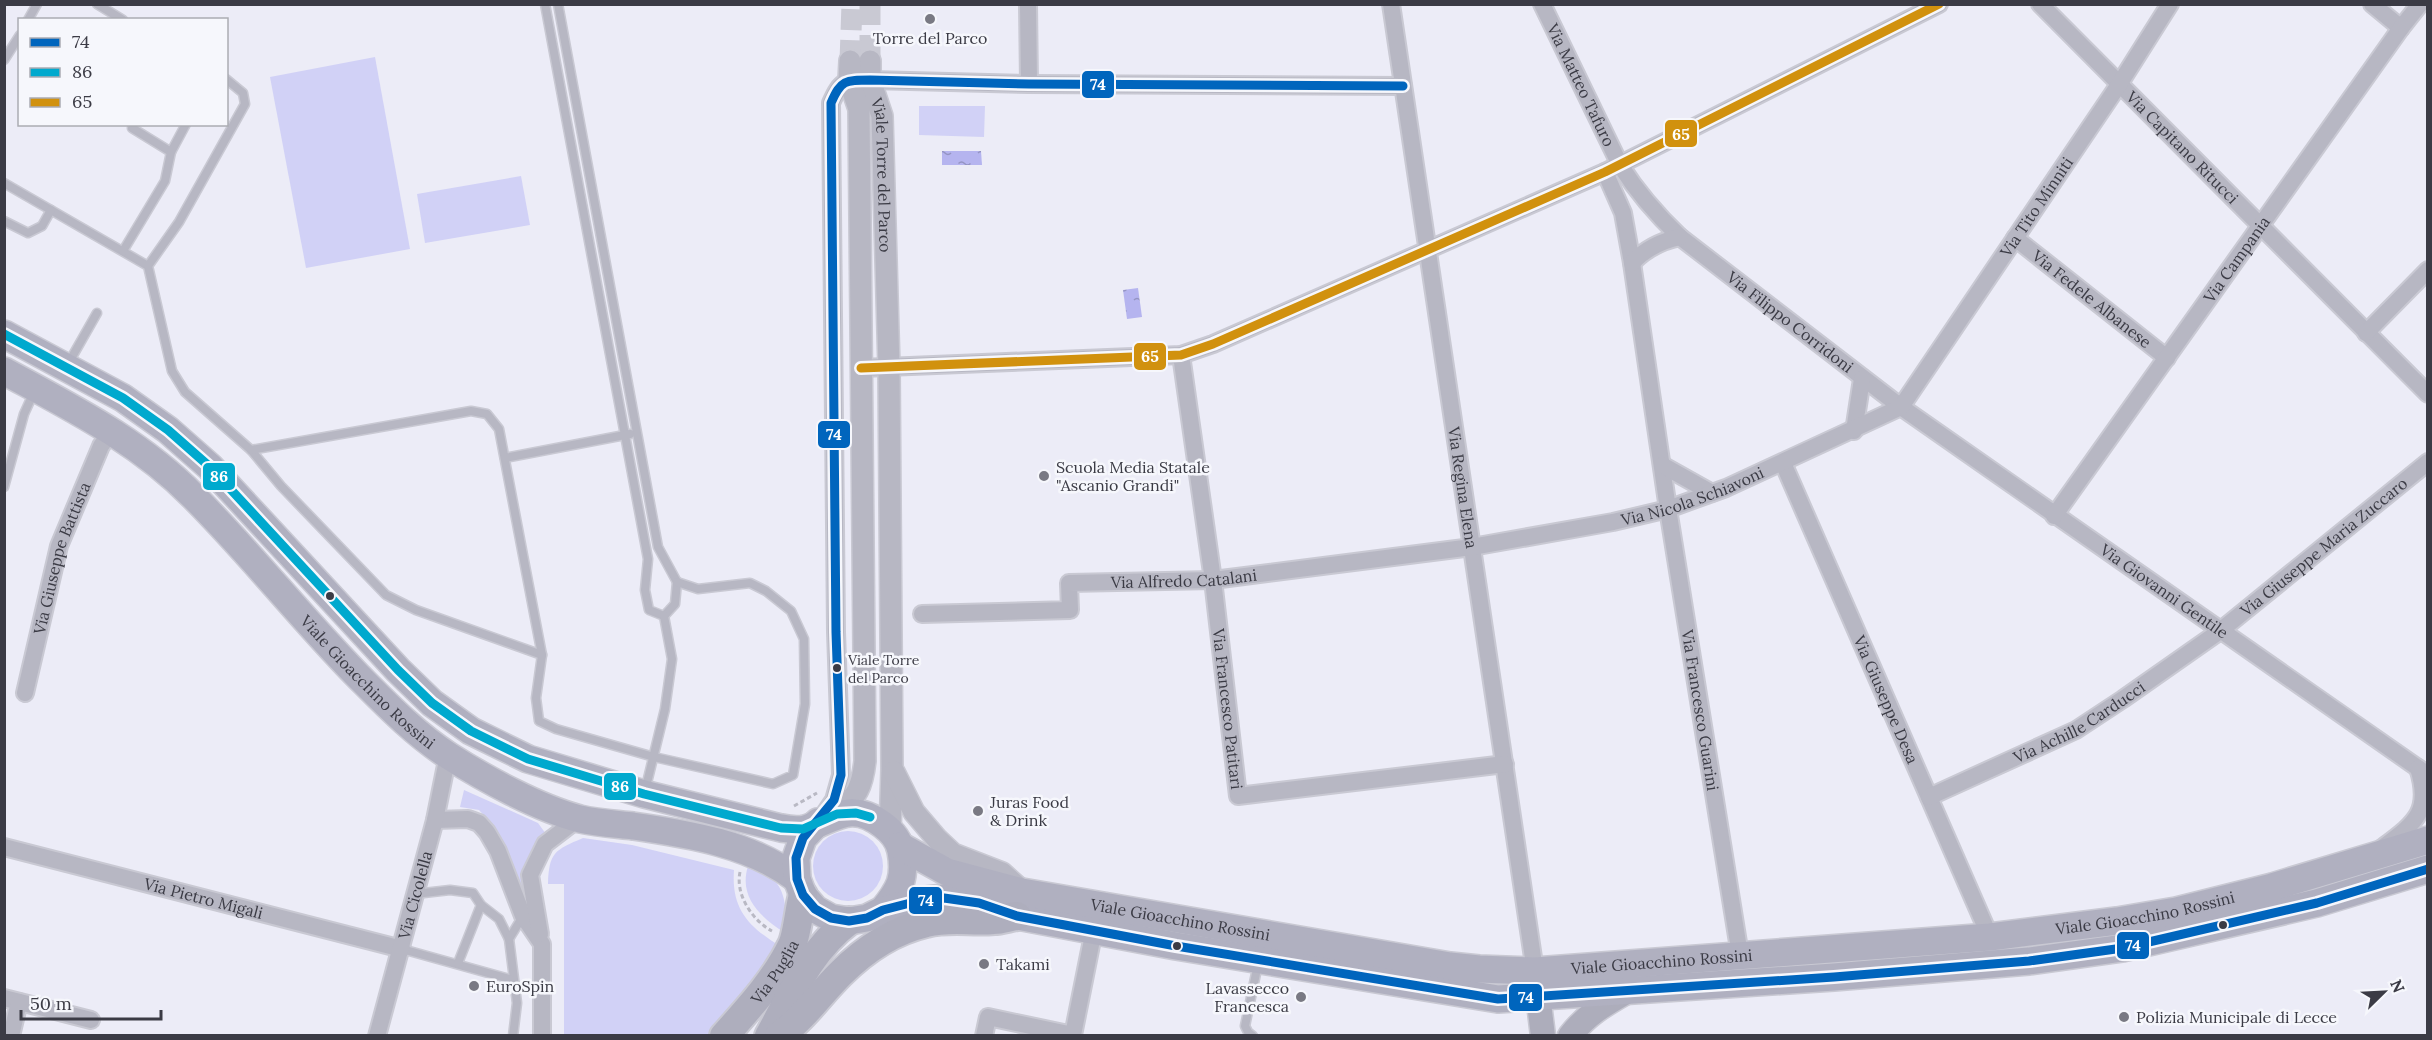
<svg xmlns="http://www.w3.org/2000/svg" width="2432" height="1040" font-family="Lora,serif">
	<style>
		.green { fill: #d1d1f6 }
		.water { fill: url(#water-ripples) }
		.lines { fill: none; stroke-linecap: round; stroke-linejoin: round }
		.tertiary-tunnel { stroke: #c9c9d3; stroke-width: 21; stroke-dasharray: 21 10; stroke-linecap: butt }
		.service-casing { stroke: #c9c9d3; stroke-width: 11 }
		.minor-casing { stroke: #c9c9d3; stroke-width: 20 }
		.tertiary-casing { stroke: #c9c9d3; stroke-width: 24 }
		.secondary-casing { stroke: #c9c9d3; stroke-width: 27 }
		.primary-casing { stroke: #c9c9d3; stroke-width: 30 }
		.trunk-casing { stroke: #c9c9d3; stroke-width: 32 }
		.path { stroke: #b9b9c4; stroke-width: 3; stroke-dasharray: 4.5 3; stroke-linecap: butt }
		.service { stroke: #b7b7c3; stroke-width: 8 }
		.minor { stroke: #b7b7c3; stroke-width: 16 }
		.tertiary { stroke: #b7b7c3; stroke-width: 21 }
		.secondary { stroke: #adadbb; stroke-width: 24 }
		.primary { stroke: #b0b0c0; stroke-width: 27 }
		.trunk { stroke: #aeaebd; stroke-width: 28 }
		.bus-1-casing { stroke: #f6f7fc; stroke-width: 14 }
		.bus-2-casing { stroke: #f6f7fc; stroke-width: 14 }
		.bus-3-casing { stroke: #f6f7fc; stroke-width: 14 }
		.bus-1 { stroke: #0065bd; stroke-width: 9 }
		.bus-2 { stroke: #00a9ce; stroke-width: 9 }
		.bus-3 { stroke: #d1910e; stroke-width: 9 }
		.poi-dot { fill: #797983; stroke: #f6f7fc; stroke-width: 2 }
		.bus-dot { fill: #3b3b45; stroke: #f6f7fc; stroke-width: 2 }
		.labels { text-anchor: middle; dominant-baseline: central; stroke-width: 5; stroke-linejoin: round; paint-order: stroke }
		.bus-label { font-size: 14px; fill: #3b3b45; stroke: #f6f7fc; text-anchor: start }
		.poi-label { font-size: 16px; fill: #3b3b45; stroke: #f6f7fc; text-anchor: start }
		.street-label { font-size: 16px; fill: #3b3b45; stroke: #f6f7fc }
		.line-badge { stroke: #f6f7fc; stroke-width: 2 }
		.badge-label { font-size: 16px; text-anchor: middle; font-weight: bold; fill: #fff }
	</style>
	<defs>
		<pattern id="water-ripples" width="26" height="14" patternUnits="userSpaceOnUse" patternTransform="scale(1.5)"><rect width="26" height="14" fill="#b5b4ef"/><path d="M2 4q2-2 4 0t4 0M15 11q2-2 4 0t4 0" fill="none" stroke="#9494c3"/></pattern>
	</defs>
	<rect width="100%" height="100%" fill="#ececf7"/>
	<g class="green">
		<polygon points="375,57 410,249 306,268 270,77"/>
		<polygon points="919,106 985,106 984,137 919,135"/>
		<polygon points="521,176 530,225 425,243 417,194"/>
		<path d="M464,790L538,823L546,834C520,861 522,873 528,907L489,821L479,810L460,807Z"/>
		<circle cx="848" cy="866" r="35"/>
		<path d="M583,838L632,845L734,870C731,909 749,927 780,946L753,990L708,1035H564V884H548C549,852 555,850 583,838Z"/>
		<path d="M748,866C755,870 763,872 770,877C787,888 787,915 785,933C762,918 738,898 748,866Z"/>
	</g>
	<g class="water">
		<polygon points="942,151 981,151 982,165 942,165"/>
		<polygon points="1138,288 1142,317 1127,319 1123,290"/>
	</g>
	<g class="lines">
		<g class="tertiary-tunnel">
			<polyline points="870,4 870,61"/>
			<polyline points="850,61 852,4"/>
		</g>
		<g class="service-casing">
			<g id="service">
				<polyline points="97,4 123,20"/>
				<polyline points="545,4 648,559 645,590 649,610 664,616 675,604 677,582 658,547 558,4"/>
				<polyline points="28,20 37,4"/>
				<polyline points="4,60 20,35"/>
				<polyline points="134,124 132,128 171,152"/>
				<polyline points="4,183 148,266 172,371 185,392 251,450 281,486 386,595 416,610 542,655 536,698 539,721 556,729 654,757 773,784 793,775 805,704 804,639 791,611 766,591 750,583 698,589 677,582"/>
				<polyline points="4,221 28,233 42,226 51,210"/>
				<polyline points="123,251 165,181 171,152 186,124"/>
				<polyline points="148,266 179,222 245,104 243,93 226,79"/>
				<polyline points="68,364 97,313"/>
				<polyline points="251,450 471,411 487,414 499,429 542,655"/>
				<polyline points="505,458 630,434"/>
				<polyline points="4,487 24,414 34,392"/>
				<polyline points="645,791 665,709 672,659 664,616"/>
				<polyline points="415,894 450,890 473,893 481,905 499,919 509,939 517,1003 513,1036"/>
				<polyline points="509,939 523,916"/>
				<polyline points="402,949 513,980"/>
				<polyline points="458,963 481,905"/>
				<polyline points="1253,1036 1248,1032 1245,1026 1258,964"/>
			</g>
		</g>
		<g class="minor-casing">
			<g id="minor">
				<polyline points="1028,4 1029,84"/>
				<path id="s1" d="M1391,4L1535,971"/>
				<path id="s2" d="M1542,4L1620,165C1637,192 1657,215 1680,237L1901,407L2428,775"/>
				<path id="s3" d="M2040,4L2428,394"/>
				<polyline points="2372,4 2401,28"/>
				<path id="s4" d="M1605,172L1623,213L1632,263L1668,509L1740,955"/>
				<path id="s5" d="M2015,238L2167,358"/>
				<path d="M1632,263C1646,248 1661,241 1680,237"/>
				<polyline points="2366,333 2428,270"/>
				<path id="s6" d="M1181,355L1213,580L1238,796L1505,764"/>
				<polyline points="861,368 1181,355 1213,344 1605,172 1939,4"/>
				<polyline points="1854,431 1862,379"/>
				<path id="s7" d="M1783,463L1990,937"/>
				<polyline points="1662,465 1712,493"/>
				<path id="s8" d="M2054,516L2401,28L2420,4"/>
				<path id="s9" d="M922,614L1070,610L1069,583L1213,580L1472,547L1613,522L1668,509L1726,488L1901,407L2120,83L2170,4"/>
				<path id="s10" d="M25,693L59,546L101,446L112,430"/>
				<path id="s11" d="M1929,797L2076,730L2123,699L2220,631L2428,462"/>
				<polyline points="435,820 468,819 479,823 487,832 498,851 523,916 542,944 542,1036"/>
				<path d="M819,822L834,800L841,775L836,632L831,103C841,80 845,80 870,80L1029,84L1403,86"/>
				<path id="s12" d="M4,847L402,949"/>
				<path d="M2382,848C2415,823 2432,812 2418,768"/>
				<polyline points="540,934 530,875 545,844 579,818"/>
				<polyline points="4,998 91,1020"/>
				<polyline points="11,1036 19,1002"/>
				<path id="s13" d="M377,1036L435,820L448,755"/>
				<polyline points="984,1036 988,1017 1073,1035 1094,930"/>
			</g>
		</g>
		<g class="tertiary-casing">
			<g id="tertiary">
				<path id="s14" d="M870,61V80L882,116L889,368L892,769L890,831"/>
				<polyline points="894,772 914,812 937,839 953,854 1002,873 1022,891"/>
				<path d="M837,814C857,796 862,788 865,761L859,109L849,80L850,61"/>
			</g>
		</g>
		<g class="secondary-casing">
			<g id="secondary">
				<polyline points="1536,979 1543,1036"/>
				<path d="M1570,1036C1586,1015 1605,1004 1626,992"/>
			</g>
		</g>
		<g class="primary-casing">
			<g id="primary">
				<path d="M4,334L123,398L168,430L210,467L398,670L432,703L471,731L528,759L644,794L781,828C789,829 798,831 805,829C835,819 851,800 883,825C891,831 899,840 901,851C906,878 900,889 883,910"/>
				<path id="s15" d="M4,371C72,408 139,441 194,497C251,554 301,618 358,676C386,704 415,734 449,756C485,779 538,808 580,819C597,823 615,824 633,826C689,834 751,844 797,879"/>
				<polyline points="818,822 803,838 796,858 797,879 803,895 815,909 831,918 849,921 867,918 883,910 918,901 944,898 979,903 1017,916 1176,946 1498,999 1834,977 2029,961 2123,948 2317,903 2428,869"/>
				<path id="s16" d="M900,846L947,872L1022,892L1450,966L1479,969L1535,971L1990,937L2117,921L2176,911L2272,887L2428,840"/>
			</g>
		</g>
		<g class="trunk-casing">
			<g id="trunk">
				<path id="s17" d="M724,1036C749,1008 775,980 792,945C797,935 799,909 803,895"/>
				<path d="M769,1036C792,994 810,950 849,921"/>
				<path d="M779,1036C805,1017 818,996 840,974C864,950 892,931 926,923C949,917 971,922 994,920C1002,920 1009,917 1017,916"/>
			</g>
		</g>
		<g class="path">
			<polyline points="794,806 817,793"/>
			<path d="M740,872C735,895 753,921 772,931"/>
		</g>
		<use href="#service" class="service"/>
		<use href="#minor" class="minor"/>
		<use href="#tertiary" class="tertiary"/>
		<use href="#secondary" class="secondary"/>
		<use href="#primary" class="primary"/>
		<use href="#trunk" class="trunk"/>
		<g class="bus-1-casing">
			<path id="bus-1" d="M1403,86L1029,84L870,80C845,80 841,80 831,103L836,632L841,775L834,800L803,838L796,858L797,879L803,895L815,909L831,918L849,921L867,918L883,910L918,901L944,898L979,903L1017,916L1176,946L1498,999L1834,977L2029,961L2123,948L2317,903L2428,869"/>
		</g>
		<g class="bus-2-casing">
			<polyline id="bus-2" points="4,334 123,398 168,430 210,467 398,670 432,703 471,731 528,759 644,794 781,828 803,829 837,814 856,813 870,817"/>
		</g>
		<g class="bus-3-casing">
			<polyline id="bus-3" points="861,368 1181,355 1213,344 1605,172 1939,4"/>
		</g>
		<use href="#bus-1" class="bus-1"/>
		<use href="#bus-2" class="bus-2"/>
		<use href="#bus-3" class="bus-3"/>
	</g>
	<g class="poi-dot">
		<circle cx="930" cy="19" r="6"/>
		<circle cx="1044" cy="476" r="6"/>
		<circle cx="978" cy="811" r="6"/>
		<circle cx="984" cy="964" r="6"/>
		<circle cx="474" cy="986" r="6"/>
		<circle cx="1301" cy="997" r="6"/>
		<circle cx="2124" cy="1017" r="6"/>
	</g>
	<g class="bus-dot">
		<circle cx="330" cy="596" r="5"/>
		<circle cx="837" cy="668" r="5"/>
		<circle cx="2223" cy="925" r="5"/>
		<circle cx="1177" cy="946" r="5"/>
	</g>
	<g class="labels">
		<g class="bus-label">
			<text x="848" y="660">Viale Torre<tspan x="848" dy="18">del Parco</tspan></text>
		</g>
		<g class="poi-label">
			<text x="930" y="38" text-anchor="middle">Torre del Parco</text>
			<text x="1056" y="467">Scuola Media Statale<tspan x="1056" dy="18">"Ascanio Grandi"</tspan></text>
			<text x="990" y="802">Juras Food<tspan x="990" dy="18">&amp; Drink</tspan></text>
			<text x="996" y="964">Takami</text>
			<text x="486" y="986">EuroSpin</text>
			<text x="1289" y="988" text-anchor="end">Lavassecco<tspan x="1289" dy="18">Francesca</tspan></text>
			<text x="2136" y="1017">Polizia Municipale di Lecce</text>
		</g>
		<g class="street-label">
			<text stroke="none"><textPath href="#s2" startOffset="90">Via Matteo Tafuro</textPath></text>
			<text stroke="none"><textPath href="#s3" startOffset="202">Via Capitano Ritucci</textPath></text>
			<text stroke="none"><textPath href="#s14" startOffset="116">Viale Torre del Parco</textPath></text>
			<text stroke="none"><textPath href="#s9" startOffset="1276">Via Tito Minniti</textPath></text>
			<text stroke="none"><textPath href="#s8" startOffset="315">Via Campania</textPath></text>
			<text stroke="none"><textPath href="#s5" startOffset="98">Via Fedele Albanese</textPath></text>
			<text stroke="none"><textPath href="#s2" startOffset="412">Via Filippo Corridoni</textPath></text>
			<text stroke="none"><textPath href="#s1" startOffset="489">Via Regina Elena</textPath></text>
			<text stroke="none"><textPath href="#s9" startOffset="807">Via Nicola Schiavoni</textPath></text>
			<text stroke="none"><textPath href="#s11" startOffset="470">Via Giuseppe Maria Zuccaro</textPath></text>
			<text stroke="none"><textPath href="#s10" startOffset="140">Via Giuseppe Battista</textPath></text>
			<text stroke="none"><textPath href="#s9" startOffset="290">Via Alfredo Catalani</textPath></text>
			<text stroke="none"><textPath href="#s2" startOffset="873">Via Giovanni Gentile</textPath></text>
			<text stroke="none"><textPath href="#s15" startOffset="483">Viale Gioacchino Rossini</textPath></text>
			<text stroke="none"><textPath href="#s7" startOffset="258">Via Giuseppe Desa</textPath></text>
			<text stroke="none"><textPath href="#s6" startOffset="357">Via Francesco Patitari</textPath></text>
			<text stroke="none"><textPath href="#s4" startOffset="548">Via Francesco Guarini</textPath></text>
			<text stroke="none"><textPath href="#s11" startOffset="168">Via Achille Carducci</textPath></text>
			<text stroke="none"><textPath href="#s13" startOffset="146">Via Cicolella</textPath></text>
			<text stroke="none"><textPath href="#s12" startOffset="206">Via Pietro Migali</textPath></text>
			<text stroke="none"><textPath href="#s16" startOffset="1264">Viale Gioacchino Rossini</textPath></text>
			<text stroke="none"><textPath href="#s16" startOffset="292">Viale Gioacchino Rossini</textPath></text>
			<text stroke="none"><textPath href="#s16" startOffset="778">Viale Gioacchino Rossini</textPath></text>
			<text stroke="none"><textPath href="#s17" startOffset="82">Via Puglia</textPath></text>
		</g>
	</g>
	<g class="line-badge">
		<rect x="1081" y="70" width="34" height="29" rx="6" fill="#0065bd"/>
		<rect x="1664" y="119" width="34" height="29" rx="6" fill="#d1910e"/>
		<rect x="1133" y="342" width="34" height="29" rx="6" fill="#d1910e"/>
		<rect x="817" y="420" width="34" height="29" rx="6" fill="#0065bd"/>
		<rect x="202" y="462" width="34" height="29" rx="6" fill="#00a9ce"/>
		<rect x="603" y="772" width="34" height="29" rx="6" fill="#00a9ce"/>
		<rect x="908" y="886" width="35" height="29" rx="6" fill="#0065bd"/>
		<rect x="2116" y="931" width="34" height="29" rx="6" fill="#0065bd"/>
		<rect x="1508" y="983" width="35" height="29" rx="6" fill="#0065bd"/>
	</g>
	<g class="badge-label">
		<text x="1098" y="90">74</text>
		<text x="1681" y="140">65</text>
		<text x="1150" y="362">65</text>
		<text x="834" y="440">74</text>
		<text x="219" y="482">86</text>
		<text x="620" y="792">86</text>
		<text x="926" y="906">74</text>
		<text x="2133" y="951">74</text>
		<text x="1526" y="1003">74</text>
	</g>
	<rect width="2432" height="1040" fill="none" stroke="#3b3b45" stroke-width="12"/>
	<rect x="18" y="18" width="210" height="108" fill="#f6f7fc" stroke="#abacb3" stroke-width="1.5"/>
	<rect x="30" y="38" width="30" height="9" fill="#0065bd" stroke="#abacb3" stroke-width="1.5"/>
	<text x="72" y="48" font-size="18" fill="#3b3b45">74</text>
	<rect x="30" y="68" width="30" height="9" fill="#00a9ce" stroke="#abacb3" stroke-width="1.5"/>
	<text x="72" y="78" font-size="18" fill="#3b3b45">86</text>
	<rect x="30" y="98" width="30" height="9" fill="#d1910e" stroke="#abacb3" stroke-width="1.5"/>
	<text x="72" y="108" font-size="18" fill="#3b3b45">65</text>
	<g transform="translate(2384 992) rotate(66)" stroke="#f6f7fc" stroke-width="4.5" paint-order="stroke">
	<path d="M0-4.5L10 22L0 15L-10 22Z" fill="#3b3b45"/>
	<text y="-9" font-size="16" font-weight="bold" text-anchor="middle" fill="#3b3b45">N</text>
	</g>
	<path d="M21 1010v9h140v-9" fill="none" stroke="#3b3b45" stroke-width="3"/>
	<text x="30" y="1010" font-size="18" fill="#3b3b45" stroke="#f6f7fc" stroke-width="4.5" paint-order="stroke">50 m</text>
</svg>
